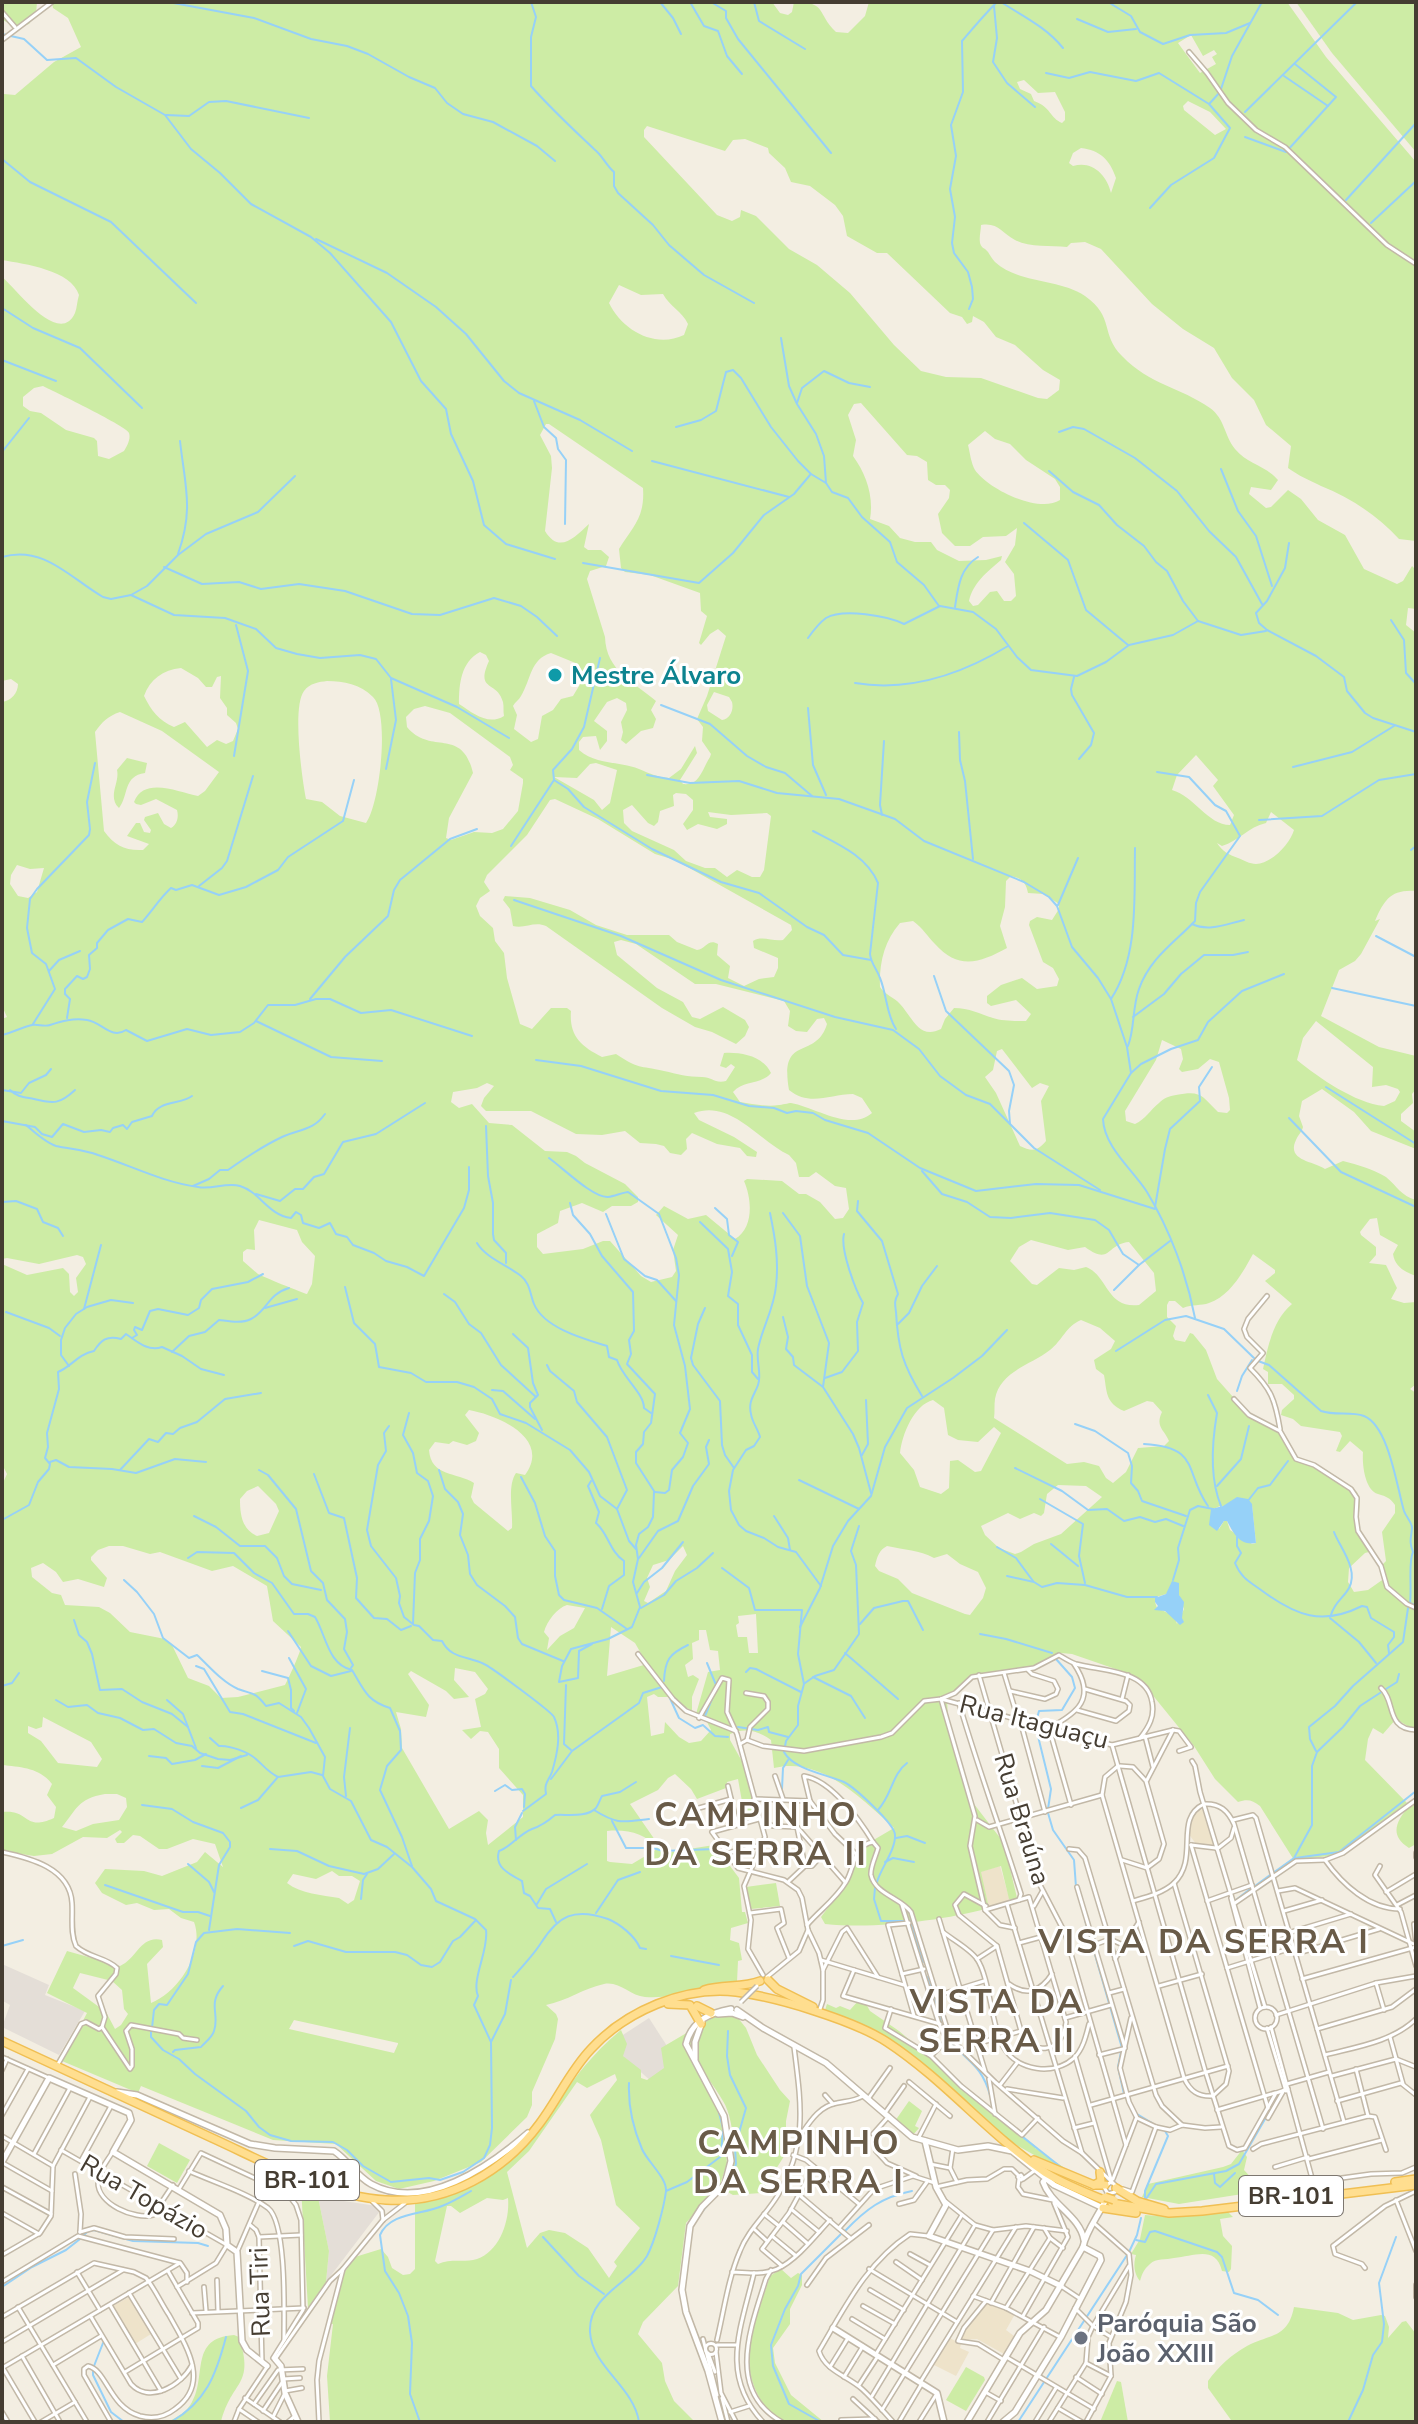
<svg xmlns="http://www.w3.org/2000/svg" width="1418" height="2424" font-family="'Nunito Sans',sans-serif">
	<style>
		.industrial { fill: #e4ded7 }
		.education { fill: #eee3ca }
		.green { fill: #cdeca5; fill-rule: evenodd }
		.water { fill: #96d1f8 }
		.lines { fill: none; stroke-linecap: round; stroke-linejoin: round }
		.stream { stroke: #96d1f8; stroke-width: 2 }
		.minor-casing { stroke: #c2b8a7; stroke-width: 6 }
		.tertiary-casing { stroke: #c2b8a7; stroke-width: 8 }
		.primary-casing { stroke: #f0bf53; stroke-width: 10 }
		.minor { stroke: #fff; stroke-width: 3 }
		.tertiary { stroke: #fff; stroke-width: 5 }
		.primary { stroke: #ffde8f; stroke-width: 7 }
		.minor-bridge-casing { stroke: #c2b8a7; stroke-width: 6; stroke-linecap: butt }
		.primary-bridge-casing { stroke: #f0bf53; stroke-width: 10; stroke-linecap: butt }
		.minor-bridge { stroke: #fff; stroke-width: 3 }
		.primary-bridge { stroke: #ffde8f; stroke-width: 7 }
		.culture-dot { fill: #0f9aa8; stroke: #fff; stroke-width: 3 }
		.worship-dot { fill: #6b7280; stroke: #fff; stroke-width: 3 }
		.labels { text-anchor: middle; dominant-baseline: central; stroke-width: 6; stroke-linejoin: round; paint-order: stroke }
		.shield { fill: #fff; stroke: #7d7770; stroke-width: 2 }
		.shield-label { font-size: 24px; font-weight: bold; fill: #453d32 }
		.culture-label { font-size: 26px; font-weight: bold; fill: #0d838f; stroke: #fff; text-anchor: start }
		.street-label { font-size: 26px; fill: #453d32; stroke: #fff }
		.worship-label { font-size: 26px; font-weight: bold; fill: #5b616d; stroke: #fff; text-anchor: start }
		.district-label { font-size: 34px; font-weight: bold; letter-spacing: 2px; fill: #695b48; stroke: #fff }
	</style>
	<rect width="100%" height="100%" fill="#f3eee2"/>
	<g class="industrial">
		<polygon points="2,1964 49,1985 45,1995 85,2011 59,2055 2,2027 10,2005 3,2001"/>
		<polygon points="649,2018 667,2046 668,2066 651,2081 609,2044"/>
		<polygon points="318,2197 383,2207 326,2282 329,2251"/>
	</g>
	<g class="education">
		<polygon points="1203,1808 1215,1847 1196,1844 1188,1833 1193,1816"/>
		<polygon points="1000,1866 1010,1901 989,1907 980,1872"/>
		<polygon points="129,2297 151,2334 135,2344 113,2306"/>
		<polygon points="987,2302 1015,2314 1006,2330 1014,2336 1004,2354 977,2339 964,2340 960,2337"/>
		<polygon points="948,2337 961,2344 960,2348 969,2352 956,2376 934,2365"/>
	</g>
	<g class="green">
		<path d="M2,2H37L36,14L29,24C18,29 11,26 2,19Z"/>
		<path d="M52,2H772L780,13L788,15L792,12L794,2C828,2 816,13 836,32L848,33L865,16L869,2H1287L1326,57L1416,162V541L1399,539C1378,516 1351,498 1321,486C1309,480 1299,476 1288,468L1291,446L1266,425L1254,400L1232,378L1214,348L1183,329L1152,304L1101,249L1085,242L1071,243L1067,247C1051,245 1029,248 1015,240C1002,233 998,222 981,225C981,230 979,237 980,243C982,249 984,247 988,252C990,255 992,259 995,262C1019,284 1058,278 1085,296C1115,317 1100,334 1122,356C1150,385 1180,387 1210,408C1225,419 1224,435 1235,449C1247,464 1265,465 1278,480L1271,490L1251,487L1249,494L1266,508L1271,507L1288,490L1301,499L1318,520L1345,535L1364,569L1397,584L1403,581L1412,566L1416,570V609L1408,608L1406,625L1416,633V891C1391,889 1384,900 1375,921L1380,919L1361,954L1355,961L1339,970L1321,1016L1379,1047L1416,1056V1089L1412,1094L1413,1103L1401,1114V1121L1416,1132V1149L1371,1131L1354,1112L1322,1089L1302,1101L1299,1116L1303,1127C1302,1132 1298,1135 1296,1140C1286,1161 1314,1161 1325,1169L1343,1161C1358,1165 1373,1169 1386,1177C1397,1186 1401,1196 1416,1200V1276C1405,1272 1395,1267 1393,1254L1398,1245L1380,1235L1377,1218L1370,1219L1360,1232L1361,1235L1376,1247V1255L1369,1263L1386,1265C1390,1273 1393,1280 1397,1288L1391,1299L1404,1303L1416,1302V1384L1410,1389L1416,1393V1727L1411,1728L1396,1719L1383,1734L1373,1728L1368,1739L1365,1760L1407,1803L1416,1798V1844L1409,1848C1389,1835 1396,1822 1409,1806L1407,1803L1338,1855L1294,1860L1260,1806C1252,1800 1248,1799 1238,1802L1215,1779L1194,1746L1142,1682L1130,1674L1072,1654L1061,1653L1043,1665L974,1678L947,1699L948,1718L974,1804L1004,1843L1017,1898L1015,1901L1009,1899L1001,1866L981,1872L989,1908C941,1921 875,1929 825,1924L821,1917L848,1881L859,1854L865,1845L894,1828C862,1799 821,1756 774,1768L771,1740C759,1731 745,1727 730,1734V1740L748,1772L755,1812L744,1813L738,1779L727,1782L726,1788L697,1799L691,1789L675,1774L668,1778L658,1790L630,1804L664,1853L714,1845L721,1846L727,1855V1862L739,1878L742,1912H745L748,1923L731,1928L730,1940L739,1943L742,1960L738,1961L737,1982C708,1988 675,1999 645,1997C630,1996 620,1981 604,1984C584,1988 567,2001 546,2005L556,2014L558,2019L555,2039L532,2092V2105L527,2117L481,2162L434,2181L399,2189L376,2181L336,2144L273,2140L141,2086L138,2093L62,2061L87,2013L47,1993L67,1951L120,1966C137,1959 140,1935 162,1940L163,1947L147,1964L151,2003C179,1992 205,1951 194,1922L181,1918L169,1909L154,1910L137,1903L126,1905L102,1893L95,1883L105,1869L144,1871L162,1876L197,1862L205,1852L223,1867L215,1844L193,1839L167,1849H159L140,1836L133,1835L124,1843H117L115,1839L122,1832L120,1830L107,1838L83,1837L52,1854L34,1856L2,1851V1812C31,1809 23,1832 54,1818L56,1807L47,1795L52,1784C40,1768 21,1767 2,1765V1485L7,1474L2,1464V1264L27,1275L63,1268L69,1274L70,1292L74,1296L78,1292L76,1278L86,1264L83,1257L77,1255L39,1264L7,1258L2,1259V1019L7,1017L2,1006V702C11,701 18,693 18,684L11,679L2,681V277C15,287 59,348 75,313C77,308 77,301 79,295C71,270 25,264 2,260V91L4,94L15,95L54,62L81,47L68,18L53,8ZM1191,35L1203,56L1214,50L1217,54L1212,57L1216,64L1200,73L1178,43ZM1024,80L1038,93L1055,92L1065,112V120L1062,123C1050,118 1051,107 1034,101L1031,94L1020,89L1017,82ZM1188,101L1210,112L1226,129L1215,135L1184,110L1183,106ZM647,126L725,151L733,140L745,139L768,148L769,153L785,168L791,182L810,186L835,205L843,216L847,236L877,253H887L950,313L962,317L967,324L972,322L973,316L984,322L996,337L1015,345L1043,370L1060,380L1059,390L1047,399L1038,398L981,378L946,377L921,371L894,345L850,293L817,265L789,249L756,216L741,210L740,217L732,221L717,215L644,137V130ZM1081,148C1100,150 1110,160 1116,178L1111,193C1107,175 1092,160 1073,166L1069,163L1073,153ZM619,285L641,295L663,294C670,307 682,311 688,324L684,335C655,349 622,330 609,303ZM43,386C55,392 128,427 129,433C131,439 127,446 124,451L109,459L98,456L97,441L94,438L66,430L41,413L30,411L23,406V397L34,388ZM861,403L907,455L917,456L927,462L928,480L936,485H945L950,490L949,498L938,514L942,533L955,546H970L983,537L1006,536L1017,528L1015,545L1005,562L1014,574L1016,596L1011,601H1004L997,591L990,592L978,605L973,606L969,601C973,583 987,572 1001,560L1002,556L986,560L959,561L937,550L931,542H915L900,538L889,526L870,519C874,496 866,474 853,456L856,440L848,415L854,404ZM546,424H549L643,488C645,518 633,526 619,549L621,568L625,572L650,575L700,593L701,611L707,616L699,643L701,645L710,634L718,629L726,636L707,696L697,719L703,727L702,741L711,754L710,757C702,769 700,786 683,784L680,780L697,753L695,746L681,769L669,778C657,777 651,774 639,769C619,761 596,765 579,750V742L583,737L596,736L600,750L607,741V731L594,721L607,702L617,698L626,703L627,710L621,722L623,732L621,740L626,744L641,731L653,728L656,719L651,710L656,701C634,682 606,671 605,637L587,579L590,571L606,566L609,557L601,550H588L584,547L589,524C574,538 559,554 545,531L552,468L551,456L540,435ZM985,431L995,439L1010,444L1026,460L1055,479L1060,487V500C1039,514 988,489 975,470C971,463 970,453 968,445ZM480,652L486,655L489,661C475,692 497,680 503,702C504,707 503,711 504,716C488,726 473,713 459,704C459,684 461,662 480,652ZM551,653L578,664L585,676L573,696L561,699L553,710L542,716L538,739L531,742L514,729L517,715L513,706C515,702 519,700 521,696C531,680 530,659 551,653ZM181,668L198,678L206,687H212L217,677L221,676L220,698L227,708V715L236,723L238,729L233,741L226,744L217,740L207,747L185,722L174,727C159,721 151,710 144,696C150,679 163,670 181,668ZM327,681C344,681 360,684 373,697C390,713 380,804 366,823L340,816L322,802L306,799C302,779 292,707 304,691C310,683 319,682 327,681ZM714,692L729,697L732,702C734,710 730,719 722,720L708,711L707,705ZM425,706L450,713L510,757L513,765L510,770L523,779V783L518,811L503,829L492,833L474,832L451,840L446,838L449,818L473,773C462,726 431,756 407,727L406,717L414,709ZM120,712L162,731L219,772L205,791L198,796C178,792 144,776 134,802L136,804L141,805L156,799L177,810C179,817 177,825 171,828L164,824L158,813L145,817L144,820L151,830L150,833L144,832L140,823H136L127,836L149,844L143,850C125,851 114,845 104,831L95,732C102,722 108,716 120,712ZM1196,755L1218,780L1213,786L1234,815L1230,825C1208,825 1194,796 1172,790L1177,775ZM596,763L617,770L610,803L602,810L594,800L554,777L577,778L590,764ZM676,793L686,794L693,800V810L683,824L687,830L698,824L717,829L727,824V819L710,817L708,812L731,815L767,813L771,816L764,870L760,877H752L737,870L727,877L715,868H705L686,861L674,850L632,831L624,823L623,810L632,805L648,823L654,826L658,822L660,811L674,806L673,795ZM555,799L598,819L655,854L675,860L791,925L792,930L783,940C773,942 762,935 753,941L754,948L778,958V968L774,977L759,979L744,986L728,978L730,966L717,955L718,944C708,938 706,949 697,950L677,942L669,935H627L596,925L570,910L530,898L505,896L503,900L510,909L513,926C525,929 534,921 546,926L662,1008L695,1027L712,1032L736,1044L745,1036L749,1027L745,1020L723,1007L700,1019L692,1017L683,1002L657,988L617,955L614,942L621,940L636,944L695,984H716L784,1001L790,1011L788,1026L796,1031L807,1032L817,1019L824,1018L827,1024C816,1061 779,1033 789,1090C810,1107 830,1094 853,1094L862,1098L872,1113C850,1132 815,1107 791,1103C789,1103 781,1105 779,1105C766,1107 753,1104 740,1102L733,1092C744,1080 761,1085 771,1073C763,1056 741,1052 724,1053L720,1066L726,1068L731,1064L735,1067L726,1081C715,1084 712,1077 702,1077C688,1077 677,1074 664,1071C638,1065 640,1070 616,1054L602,1057C580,1046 569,1035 571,1011L567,1008H551L532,1029L520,1024L507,978L504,953L495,941L493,928L480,916L476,906L480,898L490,891L484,882L487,875L527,835L550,800ZM1271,812L1294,830C1290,844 1272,863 1256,864C1250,864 1243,860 1238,858C1229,855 1222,851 1217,843L1222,846C1239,841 1248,827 1266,823ZM17,865L30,869L44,868L37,892L28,898L18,896L10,884L11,875ZM1011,876C1022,878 1026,883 1028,893L1044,894L1059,904V909L1052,920L1037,917L1030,921L1029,925L1043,962L1053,968L1059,979L1057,986L1037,989L1022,978L1001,985L987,996V1003L991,1006L1016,1000L1031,1014L1026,1021C1016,1021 1002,1021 993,1018C980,1014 969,1008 954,1008L945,1019L941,1029C919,1040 913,1018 900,1004C894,997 885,995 880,987C879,964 884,941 900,923L913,921C923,928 927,936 935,944C958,970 980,963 1007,948L1000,926L1005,907L1006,881ZM1316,1021L1373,1067L1372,1087L1386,1085L1398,1089L1400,1092L1395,1101L1384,1106C1355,1103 1319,1078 1297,1060L1303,1038ZM1162,1040L1181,1049L1183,1059L1179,1069L1182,1072L1198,1069L1210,1059L1219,1062L1229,1098L1230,1110L1227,1113L1218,1112C1201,1095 1201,1090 1176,1095C1169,1096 1164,1098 1159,1103C1150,1110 1146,1119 1135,1124L1126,1121L1125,1111L1156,1060ZM1002,1049L1032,1088L1040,1083L1049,1086L1041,1101L1046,1141C1038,1151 1032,1152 1020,1146L996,1093L985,1077L993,1070L997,1051ZM487,1083L494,1086L484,1098L481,1106L486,1111H531L576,1134L602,1135L625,1131L640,1143L656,1144L664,1146L670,1153L681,1155L687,1149L686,1139L692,1133L717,1144L740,1148L747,1156L756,1157L757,1152L734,1137L699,1120L694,1113C731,1099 759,1141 789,1155L796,1163L799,1177H809L816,1172L835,1186L846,1188L849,1209L843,1218L835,1219L820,1202L806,1194H799L782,1181L747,1179L744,1181C752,1199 754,1228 735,1239L706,1215L688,1219L664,1206L656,1215L678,1235L673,1250L676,1271L672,1277L651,1282L641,1276L610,1241H603L583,1249L543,1254L537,1247V1234L558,1223L560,1211L582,1203L603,1212L612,1206H631L638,1202V1197L625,1184L585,1163L576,1156L567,1152L545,1151L512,1125L489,1123L472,1104L459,1108L451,1102L453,1092L477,1088ZM259,1220L297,1230L302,1242L315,1256L312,1284L307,1294C303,1293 261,1276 258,1274C253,1270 248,1265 243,1261V1252L247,1249L255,1250L254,1230ZM1031,1240L1068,1250L1085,1247C1111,1266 1106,1244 1129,1242L1154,1273L1156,1291L1139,1305C1106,1309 1108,1275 1086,1267L1074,1270L1059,1268L1037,1285L1032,1284L1010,1261L1019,1247ZM1253,1254L1275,1270V1273L1265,1281L1292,1304C1273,1320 1268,1346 1263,1369L1268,1372V1384H1282L1294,1395V1399L1282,1410L1281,1415L1293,1419L1301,1426L1340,1432L1342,1436L1336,1451L1340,1452L1350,1441L1363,1452C1362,1465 1365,1490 1378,1494C1387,1497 1389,1497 1395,1505V1513L1382,1532L1386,1561L1383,1564L1385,1578L1368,1590L1354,1592L1348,1582L1349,1568L1365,1553L1373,1551L1358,1526L1360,1500L1357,1492L1318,1466L1298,1460L1283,1432L1249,1415L1217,1379L1206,1350L1193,1334L1190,1333L1185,1342L1175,1340L1173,1336L1176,1326L1167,1317V1305L1169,1301H1175L1183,1308C1192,1304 1201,1306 1209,1303C1230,1296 1243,1272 1253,1254ZM1081,1320L1100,1328L1115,1341L1111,1349L1094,1360L1096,1369L1104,1375C1107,1391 1105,1403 1124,1411L1147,1401L1153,1402L1162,1412C1155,1427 1164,1429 1169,1441L1164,1446L1138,1448L1126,1472L1113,1483L1106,1478L1099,1466L1084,1462L1067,1464L994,1418C995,1412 994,1405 995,1399C1000,1371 1031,1365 1050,1350C1062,1341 1066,1326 1081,1320ZM933,1400L944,1408L948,1435L958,1440L978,1442L994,1427L1001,1433L981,1471L975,1472L958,1460L950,1461L949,1488L941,1494L920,1487L914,1470L900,1453C902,1434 914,1405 933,1400ZM469,1410C497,1415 552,1438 525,1475L516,1473C507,1486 513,1511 512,1528L508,1531L474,1503L471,1497L474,1483C457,1472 431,1477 429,1450L435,1442L449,1444L453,1441L467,1445L476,1441L479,1433L465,1415ZM1058,1485L1086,1486L1102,1497L1061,1534L1034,1544L1021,1552L1015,1554L999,1548L985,1535L981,1526L1008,1513L1020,1519L1034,1513L1041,1516L1044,1513L1047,1494ZM258,1486L276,1504L279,1511L269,1533L257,1536C242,1529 240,1515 240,1499L247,1491ZM1252,1505L1256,1543L1252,1544L1230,1530L1227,1521H1224L1219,1529L1211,1518V1510L1220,1506ZM109,1546H123L150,1554L160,1552L212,1571L233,1566L267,1586L273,1621L301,1647C301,1651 288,1680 285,1685L238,1697L221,1698L209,1686L188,1678L172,1645L165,1639L130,1632L110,1613L99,1607L65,1605L61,1595L52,1593L32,1577L31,1568L43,1563L56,1572L63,1582L78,1579L104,1587L107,1578L91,1560V1557L98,1550ZM683,1546L687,1555L675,1571L666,1591L648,1603L644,1601L650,1587L647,1578L653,1565L669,1560ZM887,1546C905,1550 919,1550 934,1558L947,1554L960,1564L978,1572L986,1588L983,1598L970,1615L965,1614L912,1593L898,1579L879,1571L875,1566C877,1557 879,1550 887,1546ZM1179,1584V1595L1184,1609L1177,1624C1175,1614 1165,1612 1157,1608L1155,1602L1156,1597L1166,1594ZM567,1605L585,1608L574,1628L560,1636L547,1650L549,1638L544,1632C547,1621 557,1608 567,1605ZM756,1614L758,1653H749L747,1637H738L736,1625L739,1623L738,1616ZM611,1627L635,1643L647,1664L607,1676ZM699,1630H706L710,1650L718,1651L720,1670L708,1672L696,1714L707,1722L711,1730L701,1741L689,1743L679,1737L665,1722L664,1733L651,1736L647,1697L654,1694L658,1697H669L692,1711V1697L699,1679L693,1675L688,1677L685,1665L693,1659L692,1643L699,1640ZM455,1668L475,1672L488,1689L485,1694L475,1699L481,1727L462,1730L471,1739L480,1731L488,1732L499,1749V1768L523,1795V1817L488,1845L486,1833L488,1820L479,1811L449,1829L402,1748L401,1729L396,1712L426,1717L429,1705L408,1674L411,1671L446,1691L454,1699L469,1697L454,1680ZM43,1717L91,1742L102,1759L97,1767L58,1763L41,1741L28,1733V1726L36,1729L42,1727ZM105,1794H117L126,1798L127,1807L119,1820L93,1824L76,1831L62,1827C77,1809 77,1799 105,1794ZM607,1831C626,1829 647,1833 657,1849L632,1864L610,1862L607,1861ZM332,1871L339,1876H352L360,1881L354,1900L348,1904L339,1898C322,1895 301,1894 287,1883L293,1874L316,1879ZM80,1973L112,1981L122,1990L124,2009L128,2014L121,2025L115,2029L106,2012L73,1988ZM294,2020L398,2043V2044L394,2053L289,2029Z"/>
		<polygon points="1296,2 1416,2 1416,152 1332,53"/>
		<path d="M127,758L147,763L145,773C123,776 129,795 119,808C107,796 120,783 117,770Z"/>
		<polygon points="776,1883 780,1906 751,1909 746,1887"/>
		<polygon points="858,2001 866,2004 870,2011 899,2031 1036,2147 1035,2148 1075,2175 1073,2177 1013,2143 918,2060 824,2013 827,2004 836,2008 840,2006 850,2010"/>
		<path d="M718,2015H729L738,2018L746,2028L757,2055L780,2090L790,2101L786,2121V2153L761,2193L733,2195L724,2190C739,2173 735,2120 723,2101C704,2068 687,2064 705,2022Z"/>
		<path d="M695,2028L691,2060L721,2116L727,2163L720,2185L686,2223L678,2286L643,2322L638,2334L662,2363L665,2381L674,2401L695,2422H330L327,2376L333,2324H329L342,2276L355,2257L381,2249L388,2257L392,2268L403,2275L410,2274L415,2269V2202C536,2186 541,2095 621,2030L627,2044L623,2056L641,2070V2078L647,2080L664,2068L661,2048ZM615,2074L617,2080L590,2115L601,2140L616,2205L640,2228L614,2262L617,2266L609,2278L588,2248L565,2233L549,2230L540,2233L527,2248L507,2172L529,2151L577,2082L587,2088ZM487,2198L503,2200L508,2198C510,2220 500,2251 477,2259C464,2263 451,2258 438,2264L435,2261L447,2206H451L460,2213Z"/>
		<polygon points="909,2101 922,2111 915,2126 919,2128 913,2135 895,2121"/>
		<polygon points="159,2143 190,2160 177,2183 147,2166"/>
		<polygon points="1242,2150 1247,2157 1244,2170 1257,2184 1255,2192 1179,2204 1142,2197 1148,2184 1223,2167 1231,2164"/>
		<polygon points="301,2187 318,2197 329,2251 326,2282 308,2308"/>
		<path d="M1228,2212L1233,2217L1220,2219L1223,2236L1232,2246L1231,2269L1229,2272L1222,2271C1216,2245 1194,2256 1174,2258C1166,2260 1156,2258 1150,2264C1144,2269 1142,2274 1140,2281C1134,2274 1133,2264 1136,2255L1131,2254L1140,2239L1145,2215L1170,2217Z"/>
		<path d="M781,2269L791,2278L798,2273L802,2275V2285L790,2309V2324L773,2348L775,2363L791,2395L824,2422C813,2422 797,2424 787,2422C760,2414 745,2374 749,2348C752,2325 763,2299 770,2276Z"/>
		<path d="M1294,2307L1338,2313L1353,2320L1381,2315L1385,2316L1389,2327L1388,2338L1402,2322L1406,2321L1416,2334V2422L1231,2420L1208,2388V2381C1219,2366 1231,2355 1247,2346C1269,2334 1288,2339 1294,2307Z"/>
		<path d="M234,2335L239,2337C255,2387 232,2379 221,2422H168C177,2417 187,2412 192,2402C207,2376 189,2338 234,2335Z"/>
		<polygon points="966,2367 984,2377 985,2380 966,2411 946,2400"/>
		<polygon points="1117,2381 1121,2382 1128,2422 1100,2422"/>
	</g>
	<g class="water">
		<path d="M1237,1497L1248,1499L1252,1504L1256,1543C1239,1546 1233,1532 1227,1521H1224L1217,1531L1209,1525L1211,1509L1223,1506Z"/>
		<polygon points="1172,1581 1179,1583 1179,1595 1184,1602 1182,1618 1184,1622 1180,1625 1165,1611 1154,1610 1158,1606 1155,1602 1155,1598 1166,1594"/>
	</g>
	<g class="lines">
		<g class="stream">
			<polyline points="168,2 254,18 311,39 347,46 368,54 409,77 435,88 447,103 463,114 493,122 537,146 555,161"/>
			<path d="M531,2L536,17L531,37V86C551,109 573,129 594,149C602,155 606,165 614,172V186L618,193L653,225L669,245L704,275L754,303"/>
			<polyline points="660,2 673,18 681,34"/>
			<polyline points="690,2 704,26 718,31 727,56 742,74"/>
			<polyline points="711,2 726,11 726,18 738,39 831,153"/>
			<polyline points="754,2 759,21 805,49"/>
			<path d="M1001,2C1024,17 1046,27 1063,48"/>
			<polyline points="1101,2 1108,2 1131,16 1140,32 1163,44 1190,35 1226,33 1250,23"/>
			<polyline points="994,6 997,38 993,62 1007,83 1035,107"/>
			<polyline points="1077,19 1108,32 1136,29"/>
			<polyline points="2,34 24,39 47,60 76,58 116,87 165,115 191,149 220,173 251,204 311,237 330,253 391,322 421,381 446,409 451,434 473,481 484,525 506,544 555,559"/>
			<polyline points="1046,73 1069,78 1090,72 1136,81 1159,73 1209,104 1230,128 1214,158 1171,185 1150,208"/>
			<polyline points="1284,76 1328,106"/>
			<polyline points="1210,103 1220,92 1232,56 1262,2"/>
			<polyline points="1245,112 1357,2"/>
			<polyline points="166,115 189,116 209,102 226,101 309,118"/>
			<polyline points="1245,137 1286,152 1336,97 1295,64"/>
			<polyline points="2,159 30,182 111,222 196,303"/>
			<polyline points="1346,200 1416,123"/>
			<polyline points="1371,223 1416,181"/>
			<polyline points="316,239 387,273 436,307 466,334 504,381 519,393 580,420 632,451"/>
			<polyline points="2,308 33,328 80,348 142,408"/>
			<path d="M969,309L973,299L972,287L968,272L954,253L952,243L955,217L950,189L956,156L951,125L963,92L962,41C974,27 984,15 997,2"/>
			<polyline points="781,338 789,386 797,404 816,434 824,456 826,483"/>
			<polyline points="2,360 56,381"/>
			<polyline points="534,401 544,427 556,438 558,449 566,460 565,524"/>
			<polyline points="797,403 802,388 824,371 849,383 870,387"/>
			<polyline points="676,427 701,420 716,411 726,372 733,370 741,378 771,427 798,461 811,474 826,483 832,492 848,498 862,517 890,542 897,562 924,585 939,606"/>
			<polyline points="1059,432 1073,427 1084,429 1135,458 1177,491 1209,531 1236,557 1262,604"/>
			<polyline points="2,452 29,418"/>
			<polyline points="652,461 789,497"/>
			<polyline points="1221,469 1238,511 1256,536 1272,586"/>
			<polyline points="1049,471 1073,492 1099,505 1117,525 1144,546 1156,562 1167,571 1183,601 1198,621 1241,635 1266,631"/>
			<polyline points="1024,523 1068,560 1086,610 1128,645"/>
			<polyline points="1289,543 1285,568 1267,601 1256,613 1259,623 1267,630 1316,656 1344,677 1347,691 1365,713 1373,718 1416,732"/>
			<path d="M178,554C194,509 185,486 180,441"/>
			<path d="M2,557C44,545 70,578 103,597L111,599L131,595L147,586L178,555L206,534L258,512L295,476"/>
			<polyline points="583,563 699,583 733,553 764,515 794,494 810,475"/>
			<polyline points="164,567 202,584 239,582 261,589 299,584 345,591 412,614 440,615 494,598 521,606 537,617 557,636"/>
			<polyline points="131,595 174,615 225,618 256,629 276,648 297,654 320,658 360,655 376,659 391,678 457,707 509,738"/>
			<path d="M955,607C958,587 960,568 978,557"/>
			<polyline points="1391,620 1404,640 1406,673 1416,684"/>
			<path d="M808,638C813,631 819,623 826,618C843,608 888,616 904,624L940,606L973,612L996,629L1017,657L1031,670L1077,676L1106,662L1129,645L1173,635L1198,621"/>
			<polyline points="1074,677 1071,689 1072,695 1094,733 1091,745 1079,759"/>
			<path d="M855,683C909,692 962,674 1008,646"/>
			<polyline points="661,705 710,724 747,756 766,767 785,773 812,796"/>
			<polyline points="808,708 813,765 826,795"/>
			<polyline points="959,732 960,760 965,781 973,859"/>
			<polyline points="234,756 248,671 236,625"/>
			<polyline points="1293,767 1352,752 1394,726"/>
			<polyline points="386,769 396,720 391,679"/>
			<polyline points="647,775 690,783 739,781 777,793 839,799 895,819 924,841 1024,882 1049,897 1057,906 1072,947 1098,978 1111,999 1127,1047 1131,1073"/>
			<polyline points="554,780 568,789 584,807 652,849 721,882 759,893 807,927 824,935 843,955 871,960"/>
			<polyline points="882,815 880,805 884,741"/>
			<polyline points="1259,820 1322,816 1379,780 1416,774"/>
			<path d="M813,831C838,844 867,856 878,883L870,954C871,964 877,969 880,978C887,995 886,1014 896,1029"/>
			<polyline points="511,846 554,780 553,770 572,749 584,727 600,658"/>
			<polyline points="1411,850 1416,846"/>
			<polyline points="199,886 222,868 227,861 253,776"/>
			<polyline points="514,900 621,936 721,980 835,1017 893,1030 919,1049 940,1076 966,1095 990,1104 1034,1148 1100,1190"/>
			<polyline points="1058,905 1078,858"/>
			<path d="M1192,924C1209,932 1226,924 1244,920"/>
			<polyline points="1376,936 1416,957"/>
			<polyline points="49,971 59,960 80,951"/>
			<polyline points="934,976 946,1011 1009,1071 1014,1085 1009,1111 1010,1124"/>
			<polyline points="1332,988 1416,1006"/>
			<polyline points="310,999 345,957 388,916 394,890 400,880 450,839 477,829"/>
			<path d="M1111,999C1139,956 1134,897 1135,848"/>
			<polyline points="1133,1017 1164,994 1181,974 1204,955 1233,955 1248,952"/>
			<path d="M67,1018L70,999L65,994V989L77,976L83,979L87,977L90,969L89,955L97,948V943L108,930L128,919L142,922C153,910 159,899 171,888L176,890L192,885L219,895L246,887L278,870L288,857L343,821L354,780"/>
			<polyline points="256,1021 331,1057 382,1061"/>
			<polyline points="33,1024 55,989 46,964 32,953 27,928 30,899 37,889 89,835 90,829 87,802 95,763"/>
			<path d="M2,1035C12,1033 22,1027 32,1025C38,1024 44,1027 50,1025C62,1021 73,1018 87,1020C102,1022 111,1040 126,1030L147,1041L187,1029L211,1035L240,1032L254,1023L268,1005H295L316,999H330L361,1013L391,1010L472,1036"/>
			<path d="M1128,1046C1135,1028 1132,1008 1139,989C1150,958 1174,943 1195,921L1196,903L1200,892L1240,836L1226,811L1215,805L1189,777L1157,772"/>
			<polyline points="536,1060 581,1066 661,1091 713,1095 749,1106 774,1108 787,1113 796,1111 813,1113 825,1120 868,1133 920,1168 976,1191 1036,1184 1079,1185 1155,1209"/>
			<polyline points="1326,1087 1416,1144"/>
			<polyline points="2,1090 21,1093 29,1083 46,1075 51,1069"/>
			<path d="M10,1090C17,1097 24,1097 34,1099C54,1104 60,1104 75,1090"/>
			<polyline points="1289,1118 1341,1172 1416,1207"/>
			<path d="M2,1121L35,1127L42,1134L52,1137L63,1124L84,1132L101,1130L110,1132L113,1128L123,1125L127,1129L132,1122L152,1116C159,1100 180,1105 192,1096"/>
			<path d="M26,1125C34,1132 46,1143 56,1146C70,1149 85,1150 98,1155C132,1166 162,1182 198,1187C212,1190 226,1182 240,1186C260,1192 268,1215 291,1218L296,1212L301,1215L303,1223L319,1228L330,1223L336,1234L347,1237L353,1245L374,1253L386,1261L407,1267L424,1276L464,1208L469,1190V1167"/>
			<polyline points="486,1126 488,1176 493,1203 493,1234 494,1240 506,1253 506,1263"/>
			<path d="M549,1158C563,1168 593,1198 608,1197C615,1196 621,1193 628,1192L659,1214L676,1258L679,1275L674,1325L685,1366L690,1409L680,1433L688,1443L683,1457L672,1470L669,1490L665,1493L655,1492"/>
			<polyline points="922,1171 942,1194 967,1202 990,1217 1011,1218 1050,1213 1095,1220 1109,1230 1123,1254 1139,1265"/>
			<path d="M193,1186L209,1179L220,1170H228C245,1158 263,1146 282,1137C299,1129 313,1131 325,1114"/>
			<polyline points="256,1194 280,1201 295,1189 303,1189 314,1177 324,1174 343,1142 376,1134 425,1103"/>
			<path d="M858,1201L857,1211L882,1241L898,1294C894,1301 895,1304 896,1312C898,1349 903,1365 922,1396"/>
			<polyline points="2,1202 16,1201 37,1209 43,1222 58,1228 63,1236"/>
			<polyline points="570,1203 573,1215 590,1234 602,1256 633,1292 634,1331 629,1340 631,1354 627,1364 655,1394 651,1423 644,1432 643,1444 636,1452 636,1463 654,1491"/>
			<polyline points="1155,1207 1165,1149 1170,1129 1200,1101 1199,1087 1212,1067"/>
			<polyline points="715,1208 727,1219 729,1235 738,1242 732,1256"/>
			<path d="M770,1213C775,1237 779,1261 776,1286C774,1309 762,1328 758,1349C756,1362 762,1374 758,1385C754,1396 748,1401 751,1414C752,1422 758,1429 760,1437L754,1446L746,1450L733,1470L729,1491L731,1510L739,1525L746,1531L764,1538L778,1547L796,1552L821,1586"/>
			<polyline points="783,1213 800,1236 807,1286 829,1343 823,1387"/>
			<polyline points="606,1214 624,1259 645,1276 657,1280 676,1301"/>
			<polyline points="700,1222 728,1249 732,1272 728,1296 738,1304 738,1325 752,1355 752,1372 758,1379"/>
			<path d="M477,1243C486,1258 507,1265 521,1276C530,1283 530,1294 534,1304C544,1328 584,1339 607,1346L609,1357L617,1360C622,1377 644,1393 644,1408L651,1413"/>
			<polyline points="345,1287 354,1323 375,1344 379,1367 411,1373 426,1382 457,1382 474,1387 492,1399 500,1414 526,1423 570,1450 589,1472 600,1496 617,1509 629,1541 636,1549"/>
			<polyline points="1114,1290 1139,1265 1170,1241"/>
			<polyline points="444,1294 455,1302 469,1324 481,1333 501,1365 536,1397"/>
			<polyline points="265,1308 297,1299"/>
			<polyline points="705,1308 698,1324 691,1358 693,1365 720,1401 722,1445 725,1455 734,1468"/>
			<polyline points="84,1309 101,1245"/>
			<polyline points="6,1312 49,1328 60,1336"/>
			<polyline points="783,1317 788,1337 786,1349 793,1357 794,1365 823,1387 853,1434 859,1448 871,1493"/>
			<path d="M1195,1318C1187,1276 1170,1230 1147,1192C1133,1170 1104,1147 1103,1119L1131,1073L1141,1064L1171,1049L1198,1040L1208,1022L1242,991L1284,974"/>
			<polyline points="898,1324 909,1313 922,1286 937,1266"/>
			<polyline points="513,1334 528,1348 533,1383 538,1395 530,1403 530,1407 542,1430"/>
			<polyline points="132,1338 137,1335 134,1330 135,1327 142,1330 150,1311 158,1309 188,1315 199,1308 201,1300 212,1289 248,1282 263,1274"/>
			<polyline points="1116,1351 1165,1320 1186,1316 1224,1329 1255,1359"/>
			<path d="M172,1352L189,1336L205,1332L219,1320C228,1321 241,1324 251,1319C267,1311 268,1294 289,1288"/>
			<path d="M1258,1361L1269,1365L1321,1411C1335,1416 1351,1411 1364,1416C1389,1426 1397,1488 1404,1511C1406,1517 1412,1522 1412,1528C1411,1538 1409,1542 1413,1552C1408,1562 1412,1589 1410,1603L1416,1605"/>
			<polyline points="547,1365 550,1371 574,1391 577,1402 607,1437 627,1490 617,1509"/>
			<polyline points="69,1366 61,1355 61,1340 65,1328 76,1314 87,1307 111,1300 133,1303"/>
			<path d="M825,1378L842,1372L858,1351L857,1322L863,1303C855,1289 840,1249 844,1234"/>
			<polyline points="492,1390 503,1391 535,1419"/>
			<polyline points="1237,1391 1242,1376 1252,1360"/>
			<path d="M1208,1395L1217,1413C1212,1442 1209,1477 1221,1506"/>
			<polyline points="409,1413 403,1435 413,1453 417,1473 428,1481 433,1496 429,1521 420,1539 420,1560 415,1573 413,1624"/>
			<polyline points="1075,1424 1095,1431 1128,1453 1132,1466 1131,1483 1138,1491 1142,1501 1186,1516"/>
			<path d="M389,1426L384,1433L386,1451L378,1465L367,1530L371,1546L396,1578L400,1596L399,1603L404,1617L414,1625L419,1626L433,1640L442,1641C451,1659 468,1656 484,1664C491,1667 552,1712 554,1717C562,1734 557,1755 552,1772C548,1782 544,1783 546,1794L523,1811"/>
			<path d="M1144,1444C1201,1447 1184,1472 1208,1506"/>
			<polyline points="862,1455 868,1444 866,1400"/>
			<polyline points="50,1462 56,1460 69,1467 112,1469 136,1473 175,1459 206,1462"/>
			<polyline points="1015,1468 1062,1491 1088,1510 1107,1509 1124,1521 1140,1517 1155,1522 1166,1519 1183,1526"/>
			<polyline points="120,1470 149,1439 158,1442 166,1433 173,1434 180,1428 197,1422 225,1399 261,1393"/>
			<polyline points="259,1470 268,1475 296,1509 311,1571 323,1583 327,1600 345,1619 347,1632 344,1649 353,1665 351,1668"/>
			<polyline points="439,1470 445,1489 458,1502 463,1514 460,1535 468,1555 470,1574 477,1585 505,1606 515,1617 518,1638 522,1644 563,1661"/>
			<polyline points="314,1474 329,1513 344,1518 357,1578 356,1598 374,1618 387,1619 401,1630 411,1626"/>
			<polyline points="521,1477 535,1503 545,1536 555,1551 555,1576 559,1595 564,1600 597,1608 627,1629"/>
			<polyline points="799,1480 859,1509"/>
			<path d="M591,1481L588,1486L599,1512L596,1523C608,1533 610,1552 624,1561V1575L609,1586L602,1609"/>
			<polyline points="1217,1486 1241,1459 1249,1426"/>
			<polyline points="1040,1499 1083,1524 1079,1556 1085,1583"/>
			<polyline points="1247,1502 1258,1488 1270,1485 1288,1461"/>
			<polyline points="194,1516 216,1527 240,1546 265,1546 277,1558 284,1576 292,1584 321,1590"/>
			<polyline points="774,1516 788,1538 790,1550"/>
			<path d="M2,1520L29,1505L38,1482L49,1469L50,1464L45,1458L48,1447L47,1433L59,1389L58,1372C71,1367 78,1354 94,1351C101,1340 107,1335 121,1339L126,1334C137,1342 149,1352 162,1347L182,1356L201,1369L224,1375"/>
			<path d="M1237,1537V1546L1241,1553L1235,1563C1241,1578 1250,1582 1261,1590C1296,1616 1322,1626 1362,1606L1367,1607L1371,1618L1394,1632V1637L1388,1645L1389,1653"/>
			<polyline points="1051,1544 1078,1566"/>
			<polyline points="997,1547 1016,1558 1033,1581"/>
			<path d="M188,1558L197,1552L234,1553L254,1573L272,1583L294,1614H308L315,1617C326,1635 328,1665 352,1670C364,1690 367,1701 390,1708L400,1731L401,1750L387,1766L380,1790L402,1837L412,1866"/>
			<polyline points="639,1558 658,1531 678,1521 693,1486 709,1464 706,1447 709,1440"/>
			<path d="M722,1568L749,1588L755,1610H802L798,1654L804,1684L798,1706V1725L786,1741L784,1752C793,1769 825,1774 844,1782C854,1787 895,1824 895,1835C896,1849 881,1868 877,1882"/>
			<polyline points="1007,1576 1034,1582 1042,1587 1057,1583 1085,1585 1127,1597 1157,1597"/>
			<path d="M124,1580L137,1592L154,1614L163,1638L189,1658L197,1655C209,1666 222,1682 238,1689C254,1695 254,1691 266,1706L279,1703L301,1717L309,1728L325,1757L323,1776L330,1789L351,1801L371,1840L387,1847L412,1867L431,1889L436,1901L475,1919L486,1930C489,1950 471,1980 478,1996L474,2005L491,2042"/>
			<polyline points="1173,1580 1179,1560 1178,1548 1190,1510 1198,1506 1213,1509"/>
			<polyline points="637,1593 644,1582 662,1568 683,1542"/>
			<polyline points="641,1608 664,1595 676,1581 697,1568 713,1553"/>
			<path d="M1331,1615C1335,1601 1343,1599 1349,1588C1359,1569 1340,1548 1334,1532"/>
			<polyline points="1330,1618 1359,1642 1376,1663"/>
			<polyline points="74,1620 79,1635 87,1642 92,1654 100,1690 122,1689 142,1702 172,1714 188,1727"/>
			<polyline points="860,1624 874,1608 903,1601 908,1601 923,1630"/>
			<polyline points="800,1627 820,1588 833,1546 848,1521 871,1496 885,1447 907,1408 953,1378 982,1356 1007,1330"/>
			<polyline points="288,1631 311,1666 331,1676 351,1671"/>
			<polyline points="980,1634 1006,1639 1052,1653"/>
			<polyline points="592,1644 579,1651 578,1678 559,1682 562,1666 571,1649 608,1639 632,1627 640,1607 633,1582 638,1559 636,1545 639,1534 648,1527 653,1517 654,1492"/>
			<polyline points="845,1653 898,1699"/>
			<polyline points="289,1658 306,1689 297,1713"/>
			<polyline points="707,1663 716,1685"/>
			<polyline points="196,1666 204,1669 230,1712 243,1714 316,1743"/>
			<polyline points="262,1671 288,1678 291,1690 291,1708 294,1711"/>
			<polyline points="746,1672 750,1668 756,1669 801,1692"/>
			<polyline points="813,1677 851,1696 865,1718"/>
			<path d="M664,1681C665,1660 669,1654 688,1645"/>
			<polyline points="805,1683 815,1676 834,1670 859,1634 856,1565 851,1551 859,1526"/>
			<polyline points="566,1685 564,1744 571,1750"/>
			<polyline points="2,1686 12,1683 19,1673"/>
			<polyline points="1386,1689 1397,1682 1399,1674"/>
			<polyline points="668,1694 679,1718 695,1728 703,1725"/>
			<polyline points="56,1700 68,1707 87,1705 98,1713 120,1718 143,1730 154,1729 176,1743 192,1746 200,1753 218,1759 230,1760 247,1755"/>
			<polyline points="167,1700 183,1714 196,1748"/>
			<polyline points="705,1716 716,1689"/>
			<polyline points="1036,1722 1039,1711 1062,1710 1075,1688 1072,1677 1056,1659"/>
			<polyline points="704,1726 715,1736 728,1737"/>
			<polyline points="738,1727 758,1730 768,1727 769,1732 788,1737"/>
			<polyline points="1036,1728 1051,1789 1048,1809"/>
			<path d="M210,1738L219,1746C229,1745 249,1752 257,1760C264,1766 268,1772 278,1777L311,1772L322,1775"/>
			<polyline points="1316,1751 1310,1739 1309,1727 1335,1706 1353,1686 1403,1642 1408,1608"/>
			<polyline points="149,1756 166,1758 172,1764 195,1760 206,1754"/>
			<polyline points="202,1766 218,1768 241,1756"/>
			<polyline points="551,1779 572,1751 639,1703 643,1693 662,1687"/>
			<polyline points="782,1789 783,1768 788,1760"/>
			<polyline points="495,1791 505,1785 512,1790 522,1789 525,1794 524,1807"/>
			<polyline points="346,1796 344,1777 350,1728"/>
			<polyline points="142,1805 172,1809 193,1822 223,1833 230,1842 230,1847 219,1865 209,1930"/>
			<polyline points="241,1808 258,1800 277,1778"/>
			<path d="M594,1810C618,1825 623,1822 649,1819"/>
			<path d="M878,1810C892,1795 892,1774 907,1763"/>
			<polyline points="1048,1813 1053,1830 1074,1860 1076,1887"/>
			<polyline points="612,1821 626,1848 653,1848 663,1851 715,1849"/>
			<polyline points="775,1823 777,1801"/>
			<polyline points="896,1838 907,1836 925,1843"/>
			<polyline points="516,1840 515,1827 522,1813"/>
			<polyline points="270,1849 297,1851 329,1866 364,1874 378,1869 394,1854"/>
			<polyline points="1295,1858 1339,1852 1416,1791"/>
			<polyline points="885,1862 893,1858 914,1862"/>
			<polyline points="188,1864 209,1882 214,1892"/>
			<polyline points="1273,1873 1294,1858 1312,1825 1312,1766 1317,1752 1343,1727 1360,1706 1383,1691"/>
			<polyline points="105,1885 183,1912 198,1912 210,1916"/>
			<polyline points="1255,1886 1270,1875"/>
			<polyline points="875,1888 874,1899 881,1921 905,1921"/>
			<polyline points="361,1899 363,1880 367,1874"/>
			<polyline points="1236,1900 1250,1889"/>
			<polyline points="537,1904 546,1889 587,1864"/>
			<polyline points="596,1913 618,1880 640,1872"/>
			<polyline points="1085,1920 1122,2048"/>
			<polyline points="910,1921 923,1962"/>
			<path d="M556,1922L550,1909L538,1908L530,1896L524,1893L522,1881C509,1874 494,1867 499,1851C511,1847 519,1834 532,1829C541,1826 547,1822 555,1815C566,1814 587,1818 596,1808C599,1804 600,1799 602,1796L620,1792L636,1782"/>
			<polyline points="2,1946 23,1940"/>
			<polyline points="294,1946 308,1941 346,1952 395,1952 407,1955 421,1965 432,1967 440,1962 453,1941 460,1937 476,1920"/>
			<polyline points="671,1956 719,1965"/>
			<path d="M513,1977C523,1966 534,1954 541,1943C558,1916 574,1907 608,1919C620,1924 635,1936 640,1948L646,1949"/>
			<polyline points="928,1977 941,2022"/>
			<polyline points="152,2028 154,2010 159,2004 167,2005 188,1974 196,1942 204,1933 237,1929 290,1933"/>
			<polyline points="151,2031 151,2037 163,2050 179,2059 195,2074 246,2111 259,2127 270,2135 291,2141 333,2142 347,2150 363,2166 391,2182 429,2178 440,2180 463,2172 484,2158 490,2145 492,2128 491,2042 505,2014 511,1980"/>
			<path d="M947,2037C966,2062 981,2063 990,2095"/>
			<path d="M173,2052L175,2050L201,2047C205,2042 212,2038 214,2031C220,2014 207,2004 223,1986"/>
			<polyline points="1121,2052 1118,2067 1124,2094"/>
			<polyline points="693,2063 707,2089"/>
			<path d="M629,2083C628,2106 633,2128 642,2149C647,2161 667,2178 666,2191C664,2207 655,2241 647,2256C631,2283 588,2295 590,2332C592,2367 634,2387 639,2422"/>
			<polyline points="718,2109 723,2128 721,2156"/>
			<polyline points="1137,2114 1152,2123"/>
			<polyline points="995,2115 1062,2168"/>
			<polyline points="1214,2174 1215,2183 1220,2187 1235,2173"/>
			<polyline points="666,2191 687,2182 724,2154"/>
			<polyline points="1145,2198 1145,2191 1168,2136 1165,2131"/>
			<polyline points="1146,2199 1156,2184 1226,2171 1239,2164 1279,2095"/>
			<polyline points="700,2214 731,2177 736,2164 735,2147 746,2108 730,2075 727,2056 728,2031"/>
			<path d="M845,2231C866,2209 882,2197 912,2191"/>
			<polyline points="83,2236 88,2231 94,2230 133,2241 198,2243 208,2246"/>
			<polyline points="543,2237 579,2276 604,2294"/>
			<polyline points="1136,2240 1145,2242 1150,2232 1155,2231 1217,2252 1222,2257 1234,2293 1258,2300 1278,2315"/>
			<polyline points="2,2287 32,2267 66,2250 80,2239"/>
			<polyline points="94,2366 103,2343"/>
			<polyline points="93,2369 93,2375 111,2412 124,2422"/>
			<path d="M171,2422C206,2402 216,2375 226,2337"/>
			<path d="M420,2422L410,2394L412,2343L408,2316L399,2293L385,2271L380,2235C390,2212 422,2215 442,2206C452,2202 462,2196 471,2191"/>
			<polyline points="821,2422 789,2404 773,2366 771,2345 785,2309 798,2286 801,2274 841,2234"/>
			<polyline points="1018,2422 1129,2252 1137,2235 1141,2218"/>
			<polyline points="1348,2422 1363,2390 1373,2355 1382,2342 1384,2324 1379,2283 1396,2237"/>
		</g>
		<g class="minor-casing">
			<g id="minor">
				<polyline points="2,12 15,27"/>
				<polyline points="2,40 52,2"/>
				<polyline points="1189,52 1207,73 1228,103 1256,130 1285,147 1387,245 1416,264"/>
				<path d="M1267,1296L1248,1319L1244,1329L1247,1337L1263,1353L1250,1368C1271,1389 1275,1399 1280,1429"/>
				<polyline points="1234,1399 1249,1415 1280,1431 1296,1459 1314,1465 1351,1489 1357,1498 1356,1517 1358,1531 1381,1566 1387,1587 1407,1604 1416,1608"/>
				<polyline points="638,1654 673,1699 686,1711 736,1731"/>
				<polyline points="1004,1673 1018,1719"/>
				<polyline points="979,1675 1040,1885 1065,1933 1126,2145"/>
				<path d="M1381,1688C1396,1701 1385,1729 1416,1730"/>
				<polyline points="1010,1691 1045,1699 1056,1694 1058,1689 1054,1681 1032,1674 1028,1670"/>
				<polyline points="746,1693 764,1696 768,1702 768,1709 750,1727 747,1740"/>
				<polyline points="941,1699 1112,1745 1173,1730"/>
				<polyline points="941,1699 975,1816 970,1846 985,1910"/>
				<polyline points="1122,1699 1128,1675"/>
				<path d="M959,1703C978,1768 1001,1830 1021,1894L1019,1900"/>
				<polyline points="1077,1710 1116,1721 1129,1711 1130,1705 1126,1701 1085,1689"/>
				<polyline points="699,1718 722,1678 729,1680 727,1712 737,1734 765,1837 744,1886 751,1920 748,1949 763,1975"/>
				<polyline points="1020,1720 1045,1812"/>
				<path d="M1049,1728C1078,1713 1097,1698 1074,1664"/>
				<polyline points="1049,1728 1071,1805"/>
				<polyline points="1173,1730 1179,1731 1191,1747 1179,1751"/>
				<polyline points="1145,1736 1153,1767"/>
				<path d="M740,1744L747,1740L763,1746L804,1751L881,1737L892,1733L924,1701L941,1699L955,1693L972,1677L1034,1668L1059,1655C1064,1658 1070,1662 1076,1664C1100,1671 1147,1669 1152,1702C1155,1716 1149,1727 1140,1738"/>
				<polyline points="1112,1745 1205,2070 1229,2146 1237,2150 1245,2148 1276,2093 1288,2089"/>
				<polyline points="1192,1761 1195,1766 1200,1792 1265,2007"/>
				<path d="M1118,1766L1105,1777L1102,1795L1184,2078C1190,2091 1198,2097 1213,2096"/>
				<polyline points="1120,1766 1133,1767 1146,1781 1164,1844 1159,1859 1147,1868 1122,1860"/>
				<polyline points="775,1776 783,1799"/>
				<polyline points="1147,1780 1173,1730"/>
				<polyline points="728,1786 737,1824"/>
				<polyline points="754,1799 810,1801 835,1834 856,1854"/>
				<path d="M810,1801L804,1776C831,1780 859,1819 873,1842"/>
				<path d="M1204,1804C1220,1803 1228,1811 1234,1824L1323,2129"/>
				<polyline points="699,1808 731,1799"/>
				<polyline points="977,1820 989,1827 1102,1795"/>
				<polyline points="1233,1820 1253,1815 1256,1818 1344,2122"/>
				<polyline points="797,1827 805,1866"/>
				<polyline points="1191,1845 1268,2108"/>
				<polyline points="1191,1845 1216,1848"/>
				<polyline points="1069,1849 1078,1850 1085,1858 1156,2095 1162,2106 1182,2125"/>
				<polyline points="1217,1849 1231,1838 1234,1828"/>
				<path d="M2,1852C30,1858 70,1868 72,1903C73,1917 70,1933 76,1946C89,1958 106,1957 117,1968L116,1974L98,1996L105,2017L102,2027L99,2029L86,2022L81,2024L58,2064"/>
				<polyline points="727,1853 762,1845"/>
				<polyline points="1416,1853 1416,1857"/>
				<path d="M1325,1860C1342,1884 1369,1909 1400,1909"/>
				<polyline points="1380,1866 1375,1875 1401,1912 1416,1966"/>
				<polyline points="789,1881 805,1866 812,1866 822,1855"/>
				<polyline points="1174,1883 1229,2071 1226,2084 1213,2096"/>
				<polyline points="1077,1887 1125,2048"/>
				<polyline points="1278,1891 1295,1888 1416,1945"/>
				<polyline points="1386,1892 1416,1874"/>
				<polyline points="1231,1898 1260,2008"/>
				<path d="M1133,1901C1147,1897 1163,1893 1174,1883C1200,1858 1173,1819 1204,1804"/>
				<polyline points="1207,1901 1252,1885"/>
				<polyline points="1235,1903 1296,1861 1325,1860 1343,1853 1416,1800"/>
				<polyline points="1007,1904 1082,2153 1115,2185 1115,2192 1108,2194 1104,2187 1111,2182"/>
				<polyline points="902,1905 939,2024 947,2040 932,2055"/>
				<polyline points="1397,1905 1416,1895"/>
				<path d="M986,1906L964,1894L955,1905L959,1915L997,1946L1021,2031C1033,2059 1064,2051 1066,2022L1029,1897L985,1910L1000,1925L1015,1928"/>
				<polyline points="1034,1906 1042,1892"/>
				<polyline points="1284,1911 1322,1900"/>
				<polyline points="750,1913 781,1909 784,1923 777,1928 789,1958"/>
				<polyline points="939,1919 985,2071"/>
				<polyline points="909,1923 888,1925 914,2016"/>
				<polyline points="1414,1924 1416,1945"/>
				<path d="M807,1925C820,1910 836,1899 846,1882C855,1867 853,1845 873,1842L878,1848C876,1856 870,1867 871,1875C875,1894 901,1898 911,1912L950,2038L995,2082L1063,2141L1082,2153"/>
				<path d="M943,1932C953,1940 970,1949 977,1959C990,1978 991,2026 1004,2048C1018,2071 1054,2076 1074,2058C1083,2049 1086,2036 1089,2024"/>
				<polyline points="1268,1939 1351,1914"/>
				<polyline points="1019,1943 1041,1937"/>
				<polyline points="1094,1945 1110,1939 1123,1945"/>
				<polyline points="1295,1954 1379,1929"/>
				<polyline points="977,1959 997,1946"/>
				<polyline points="1115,1959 1139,1922"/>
				<polyline points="821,1960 904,1985"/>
				<polyline points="1227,1968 1292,1948"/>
				<polyline points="823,1970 842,1932 847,1928 878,1977"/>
				<polyline points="854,1970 843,1996 940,2024"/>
				<polyline points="902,1974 924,1969"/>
				<polyline points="767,1977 799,1951 808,1930"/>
				<polyline points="1302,1979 1416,1947"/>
				<polyline points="1376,1983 1384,2010"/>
				<path d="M1009,1984C1027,1997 1041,1991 1052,1974"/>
				<polyline points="1159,1986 1202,1974"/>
				<polyline points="1109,1993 1124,1989"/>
				<polyline points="936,1996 984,1981"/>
				<circle cx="1266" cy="2018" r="11"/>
				<polyline points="891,2009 885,2028 931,2056 961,2086 1022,2135 1038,2118"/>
				<polyline points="819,2012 823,2000 823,1970 819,1953 808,1930 802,1898 798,1890 784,1880 738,1868 712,1832 759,1819 773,1826 797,1827 845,1882"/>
				<polyline points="1276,2015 1376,1983 1416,1976"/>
				<polyline points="1065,2018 1111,2005"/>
				<polyline points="1131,2018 1120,2068 1129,2102 1137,2118 1156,2127 1170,2130 1182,2125 1205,2128 1221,2127"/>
				<polyline points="102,2027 130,2069 132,2066 132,2049 126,2031 131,2025 179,2034 183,2038 197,2040"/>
				<polyline points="1271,2027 1313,2182 1371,2174 1402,2173 1416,2167"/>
				<polyline points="1267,2028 1286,2091"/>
				<polyline points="1317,2029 1392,2007 1416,1989"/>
				<polyline points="1390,2037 1403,2084"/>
				<polyline points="976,2044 1021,2031"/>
				<polyline points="1099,2055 1123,2049"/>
				<path d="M1325,2055C1356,2047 1392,2042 1416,2019"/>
				<polyline points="1075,2056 1112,2183"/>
				<polyline points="2,2057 49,2078"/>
				<polyline points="1356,2069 1368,2116"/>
				<polyline points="2,2070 7,2059"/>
				<polyline points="1332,2076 1396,2059 1416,2067"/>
				<polyline points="989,2079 995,2114"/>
				<polyline points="909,2082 950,2116"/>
				<polyline points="1287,2084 1329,2072"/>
				<polyline points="1000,2085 1017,2063"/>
				<polyline points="1007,2089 1063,2098"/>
				<polyline points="825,2095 833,2104"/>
				<polyline points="868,2099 890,2068"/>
				<polyline points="1337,2101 1401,2083 1416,2095"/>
				<polyline points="1091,2105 1228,2066"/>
				<polyline points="1217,2110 1275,2093"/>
				<polyline points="885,2113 904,2086"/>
				<polyline points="2,2115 28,2069"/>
				<polyline points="1368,2116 1375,2117 1386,2150"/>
				<polyline points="1268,2118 1284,2090"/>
				<polyline points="1074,2128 1094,2123"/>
				<path d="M802,2133C811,2120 820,2106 837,2103C847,2101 854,2101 863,2096"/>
				<polyline points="873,2134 889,2116"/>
				<polyline points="2,2136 53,2166"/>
				<polyline points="918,2139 936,2104"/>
				<polyline points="953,2148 950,2168 957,2182"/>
				<polyline points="1253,2149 1261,2144 1368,2116"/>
				<polyline points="61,2150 227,2245 216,2263 177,2287"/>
				<polyline points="876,2151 887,2163 916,2176"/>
				<path d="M112,2153C107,2161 98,2172 98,2182C97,2204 135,2220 153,2215L173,2185"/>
				<polyline points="34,2154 70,2088"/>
				<polyline points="793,2155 806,2160 859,2204"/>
				<polyline points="1309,2159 1382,2140"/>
				<polyline points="81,2161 111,2106"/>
				<polyline points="3,2163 52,2191"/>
				<polyline points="930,2164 950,2168"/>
				<polyline points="1275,2167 1308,2157"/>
				<path d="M189,2171C213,2182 248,2193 268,2208C287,2223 284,2314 284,2340"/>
				<polyline points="75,2174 81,2214 80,2232"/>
				<polygon points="1021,2175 1023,2178 1021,2180 1018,2177"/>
				<polyline points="1019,2179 1018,2187 1023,2194 1053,2200"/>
				<polyline points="1023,2179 1034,2171"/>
				<polyline points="1113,2179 1136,2119"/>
				<polyline points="2,2187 51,2214"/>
				<polyline points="936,2187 967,2180 987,2179 1004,2169 1012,2169 1019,2176"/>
				<polyline points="179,2189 201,2153 287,2193 296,2205 301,2220 303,2310 273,2358"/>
				<polyline points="1123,2189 1132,2192 1156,2127"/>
				<polyline points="798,2194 850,2238"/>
				<polyline points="371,2200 382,2211 383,2220"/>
				<polyline points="1396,2200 1416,2251"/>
				<polyline points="945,2201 975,2225 993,2230 1026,2226 1067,2231"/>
				<polyline points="899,2204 914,2200 927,2182"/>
				<polyline points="791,2209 819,2232"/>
				<polyline points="2,2213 39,2234"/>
				<polyline points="764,2214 779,2226"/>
				<polyline points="783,2222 807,2243"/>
				<polyline points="250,2225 256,2230 259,2237 262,2362"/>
				<polyline points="839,2228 874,2189 913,2176 935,2183"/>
				<polyline points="754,2229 767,2241"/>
				<polyline points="80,2232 94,2228 125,2237 174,2239"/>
				<polyline points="772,2236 795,2255"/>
				<polyline points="259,2237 301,2235"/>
				<polyline points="1050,2238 1063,2248"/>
				<polyline points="237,2252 267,2183"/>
				<polyline points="910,2254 930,2265"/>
				<polyline points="2,2255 40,2233 51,2216 53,2166 90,2097"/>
				<polyline points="896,2262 922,2280"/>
				<polyline points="181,2264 187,2273 187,2282"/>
				<polyline points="782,2266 762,2249 789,2213 814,2167"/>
				<polyline points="1365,2268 1362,2264 1335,2254 1333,2246 1385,2206 1416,2191"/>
				<polyline points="869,2269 957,2322"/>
				<path d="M771,2270L766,2279C751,2327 725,2390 782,2422"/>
				<polyline points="77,2272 100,2310"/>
				<path d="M732,2272C747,2273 764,2275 777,2269C797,2260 816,2235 830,2220"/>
				<path d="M754,2273C741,2328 719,2375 763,2422"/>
				<polyline points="217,2280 218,2311"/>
				<polyline points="2,2282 78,2236 180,2263"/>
				<polyline points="807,2285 826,2258 869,2225"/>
				<polyline points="1416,2285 1416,2297"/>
				<polyline points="1061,2286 1079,2298"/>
				<polyline points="204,2287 206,2311"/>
				<polyline points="870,2290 904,2310"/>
				<polyline points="129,2293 181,2379"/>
				<polyline points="973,2296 1006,2308 1060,2337"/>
				<polyline points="986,2301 964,2328 958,2341 978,2344 1004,2360"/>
				<polyline points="991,2303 1034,2227"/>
				<polyline points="110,2305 161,2391"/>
				<polyline points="863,2306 895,2324"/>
				<polyline points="18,2307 87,2422"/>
				<polyline points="1006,2308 1050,2238 1044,2228"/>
				<polyline points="1075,2308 1093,2326 1111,2337"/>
				<polyline points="192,2313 304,2308"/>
				<polyline points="1023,2316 1068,2237 1054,2203"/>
				<path d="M2,2317L94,2263L134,2272L146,2278C155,2289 161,2303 169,2315C185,2344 212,2383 175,2409C165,2417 152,2419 140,2416C109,2407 107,2370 88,2366L84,2369V2375L111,2422"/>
				<path d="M91,2317L131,2384C149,2404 181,2386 192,2365"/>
				<polyline points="852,2319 885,2339"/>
				<polyline points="703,2339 717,2395"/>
				<path d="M717,2340C724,2310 728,2279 740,2251C748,2230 766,2215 778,2195C808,2144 801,2103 794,2047"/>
				<polyline points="2,2342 123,2270"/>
				<circle cx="711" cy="2349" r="5.5"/>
				<polyline points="717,2345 737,2345"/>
				<polyline points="716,2352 721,2393 736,2422"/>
				<polyline points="708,2353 715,2372"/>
				<polyline points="876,2354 962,2215"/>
				<polyline points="22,2356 60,2422"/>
				<polyline points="276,2358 330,2281 343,2269"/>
				<polyline points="1008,2358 1094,2409"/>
				<polyline points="1086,2363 1111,2376"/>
				<polyline points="53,2365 101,2336"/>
				<polyline points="830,2367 848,2338"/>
				<polyline points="2,2368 180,2263"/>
				<polyline points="3,2368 35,2422"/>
				<polyline points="125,2372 198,2328 198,2323 168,2271"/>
				<polyline points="844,2377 863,2346"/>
				<polyline points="1076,2377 1102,2394"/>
				<polyline points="283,2379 300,2378"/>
				<polyline points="921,2381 1016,2227"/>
				<polyline points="859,2385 878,2356"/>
				<polyline points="285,2391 302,2388"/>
				<polyline points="987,2393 1001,2401"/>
				<polyline points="872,2396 975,2225"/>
				<polyline points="245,2398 280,2422"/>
				<polyline points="722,2398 728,2422"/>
				<polyline points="853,2399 878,2422"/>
				<polyline points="254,2404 278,2370 303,2369"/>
				<polyline points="1058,2408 1082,2422"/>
				<polyline points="239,2409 258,2422"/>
				<polyline points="882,2410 993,2230"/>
				<polyline points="263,2411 283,2381"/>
				<polyline points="2,2412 8,2422"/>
				<polyline points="730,2412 749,2406"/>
				<polyline points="273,2417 285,2393"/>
				<polyline points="841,2420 875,2419"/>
				<polyline points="41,2422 75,2402"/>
				<polyline points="234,2422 239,2409 267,2367"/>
				<polyline points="288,2422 295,2416"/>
				<polyline points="319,2422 317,2380 319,2361 343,2269 383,2220 405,2203"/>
				<path d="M893,2422C883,2411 873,2399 862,2389C848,2376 825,2371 819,2351C845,2307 867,2262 910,2234L928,2236"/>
				<polyline points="899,2422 921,2385"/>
				<polyline points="919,2422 936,2395"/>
				<polyline points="987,2422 1044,2327"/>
				<polyline points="1035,2422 1056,2388"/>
				<polyline points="1049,2422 1086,2363 1088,2337 1093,2326 1129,2266"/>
				<polyline points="1086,2422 1111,2376 1109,2343 1126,2302 1131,2275 1129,2254 1095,2224"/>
			</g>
		</g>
		<g class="tertiary-casing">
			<g id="tertiary">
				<polyline points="737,2010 763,2028 826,2063 912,2137 958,2150 988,2146 1012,2151 1054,2185 1103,2208"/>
				<polyline points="718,2014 732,2013 743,2017"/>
				<polyline points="695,2059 695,2042 702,2022"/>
				<path d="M117,2092L137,2095L250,2144L275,2148L334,2151C348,2160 356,2176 371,2184C424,2213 490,2166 528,2133"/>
				<polyline points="925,2141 936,2187 946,2205 929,2236 1030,2271 1061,2286"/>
				<polyline points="2,2162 49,2078 129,2113 131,2120 113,2152 220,2215 226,2229 227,2245 237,2252 242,2341 247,2350 267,2366"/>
				<path d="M1046,2179L1043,2182C1051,2205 1080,2216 1084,2240"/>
				<polyline points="833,2328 937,2393 944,2422"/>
				<polyline points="275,2359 281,2366 285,2393 298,2422"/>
				<path d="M722,2422L708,2371L686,2312L682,2290L690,2226L702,2207L725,2184L731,2161L724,2116L686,2044C692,2020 710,2013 731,2009"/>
				<path d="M967,2422L1020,2333L1046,2310L1083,2247C1086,2229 1102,2212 1108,2194"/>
				<polyline points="1003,2422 1015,2412 1061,2337 1101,2260 1100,2256 1083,2247"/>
			</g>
		</g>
		<g class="primary-casing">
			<g id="primary">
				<polyline points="768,1980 777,1989 813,2007"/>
				<path d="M704,1990C722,1984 743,1988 760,1981"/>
				<polyline points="668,2004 690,2005 701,2024"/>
				<polyline points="697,2006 711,2013"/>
				<path d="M2,2041C72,2073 142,2106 212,2138C267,2163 325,2196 386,2200C448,2204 504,2172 540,2123C558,2099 570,2071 591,2049C626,2011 684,1986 736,1992C776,1997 853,2020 887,2042C945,2080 989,2135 1046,2173C1064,2184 1084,2192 1104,2200"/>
				<polyline points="1034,2160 1094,2185 1105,2185"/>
				<polyline points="1395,2182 1416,2179"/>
				<polyline points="1094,2185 1101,2181 1100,2172"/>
				<polyline points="1116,2188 1137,2201 1164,2209"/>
				<polyline points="1112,2203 1169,2213 1202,2211 1416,2185"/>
				<polyline points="1103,2208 1136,2213"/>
			</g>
		</g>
		<use href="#minor" class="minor"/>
		<use href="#tertiary" class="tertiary"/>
		<use href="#primary" class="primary"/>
		<g class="minor-bridge-casing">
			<polyline id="minor-bridge" points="741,2002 757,1986"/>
		</g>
		<g class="primary-bridge-casing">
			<polyline id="primary-bridge" points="1105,2197 1114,2200"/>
		</g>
		<use href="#minor-bridge" class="minor-bridge"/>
		<use href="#primary-bridge" class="primary-bridge"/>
	</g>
	<circle class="culture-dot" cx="555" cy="675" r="8"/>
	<circle class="worship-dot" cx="1081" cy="2338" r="8"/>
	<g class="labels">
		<g class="shield">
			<rect x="255" y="2160" width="104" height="40" rx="6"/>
			<rect x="1239" y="2176" width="104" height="40" rx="6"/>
		</g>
		<g class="shield-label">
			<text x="307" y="2180">BR-101</text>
			<text x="1291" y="2196">BR-101</text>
		</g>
		<g class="culture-label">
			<text x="571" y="675">Mestre Álvaro</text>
		</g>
		<g class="street-label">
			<text transform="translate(1034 1722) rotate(14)">Rua Itaguaçu</text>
			<text transform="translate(1022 1819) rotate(73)">Rua Braúna</text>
			<text transform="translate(144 2197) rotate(30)">Rua Topázio</text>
			<text transform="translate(260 2292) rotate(-92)">Rua Tiri</text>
		</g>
		<g class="worship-label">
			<text x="1097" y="2323">Paróquia São<tspan x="1097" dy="30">João XXIII</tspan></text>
		</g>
		<g class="district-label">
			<text x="756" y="1815">CAMPINHO<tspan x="756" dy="39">DA SERRA II</tspan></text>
			<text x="1204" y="1942">VISTA DA SERRA I</text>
			<text x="997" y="2002">VISTA DA<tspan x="997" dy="39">SERRA II</tspan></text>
			<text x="799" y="2143">CAMPINHO<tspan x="799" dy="39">DA SERRA I</tspan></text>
		</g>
	</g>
	<rect width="1418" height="2424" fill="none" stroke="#453d32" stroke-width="8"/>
</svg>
